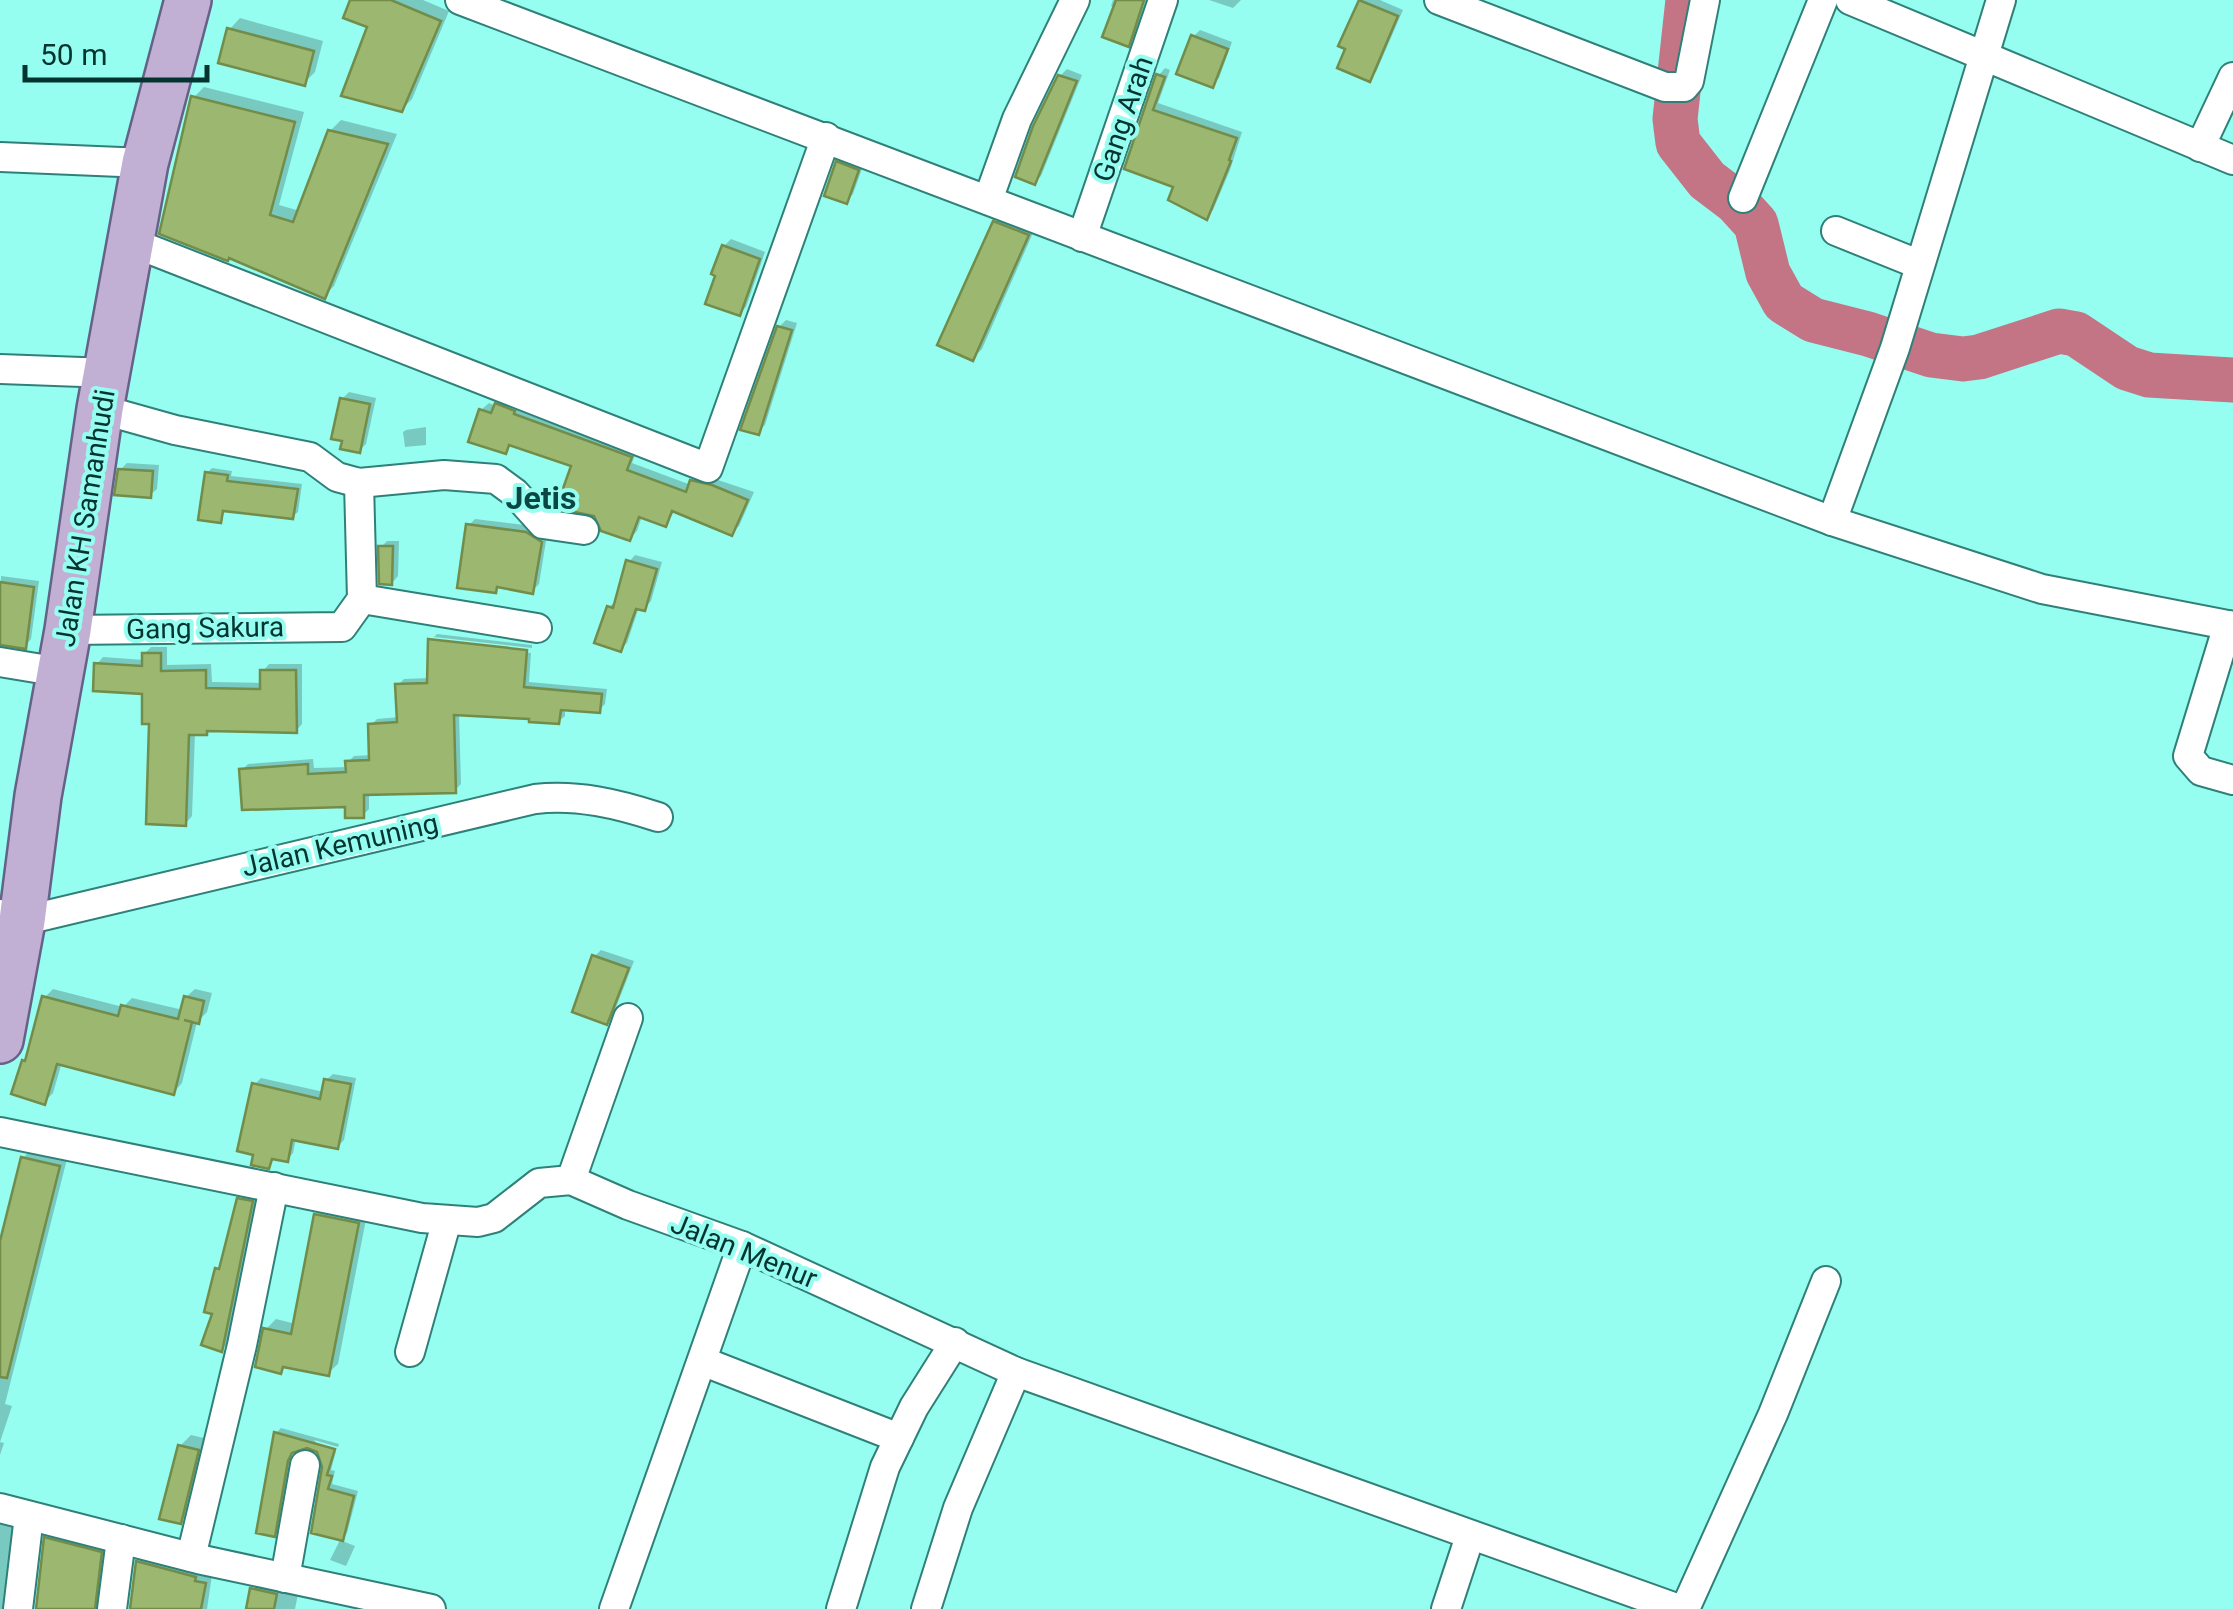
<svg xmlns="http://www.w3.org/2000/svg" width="2233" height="1609" font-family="Roboto,sans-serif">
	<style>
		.shadow { fill: #0003 }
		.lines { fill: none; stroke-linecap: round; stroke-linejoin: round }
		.river { stroke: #c37485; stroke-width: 45 }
		.building { fill: #9bb770; stroke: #728c49; stroke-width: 2.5 }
		.street-casing { stroke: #2f8078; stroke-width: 32 }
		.primary-casing { stroke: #656288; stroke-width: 50 }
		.street { stroke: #fff; stroke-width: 28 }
		.primary { stroke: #c2b0d4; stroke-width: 45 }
		.labels { text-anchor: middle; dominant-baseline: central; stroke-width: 8; stroke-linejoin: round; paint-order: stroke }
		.street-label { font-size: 28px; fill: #043430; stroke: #96fdf1 }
		.quarter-label { font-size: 32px; font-weight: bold; fill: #0a4742; stroke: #96fdf1 }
	</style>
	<rect width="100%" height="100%" fill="#96fdf1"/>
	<g class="shadow">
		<polygon points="352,0 423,0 449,11 412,99 402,109 370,25"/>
		<polygon points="1113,0 1148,0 1136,36 1128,44 1116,8 1111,6"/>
		<polygon points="1209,0 1241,0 1233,8"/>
		<polygon points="1361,0 1380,0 1403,10 1376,72 1370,79"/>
		<polygon points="240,18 323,41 315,72 304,83 230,29"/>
		<polygon points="1200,30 1232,42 1219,78 1212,85 1193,37"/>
		<polygon points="1165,68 1170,70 1158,103 1242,132 1230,170 1213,210 1206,217 1176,185 1127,168 1159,75"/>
		<polygon points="1067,69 1082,75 1041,176 1034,182 1060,76"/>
		<polygon points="204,87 304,112 279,205 300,211 330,131 341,120 397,134 334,286 324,296 230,255 193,98"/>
		<polygon points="845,156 864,163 853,194 847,201 838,163"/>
		<polygon points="1004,214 1036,226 982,349 973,358 995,222"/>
		<polygon points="731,239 765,252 746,307 740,313 718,274 724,246"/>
		<polygon points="786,320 797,323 765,425 758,432 779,327"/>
		<polygon points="349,392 376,398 366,444 359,451 345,439 342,399"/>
		<polygon points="504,397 637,450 632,463 691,485 700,474 754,492 739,526 731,533 676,509 666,524 642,516 637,531 630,538 575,464 513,444 505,452 481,410 489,403 496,406"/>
		<polygon points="426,427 426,445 405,447 403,432 406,430"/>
		<polygon points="127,463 159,465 157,489 150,495 120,470"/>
		<polygon points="212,468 232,471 231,476 302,484 298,512 292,517 226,509 220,521 207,473"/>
		<polygon points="475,519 533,526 547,535 539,584 532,591 500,585 495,591 468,526"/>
		<polygon points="387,541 399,541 398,576 392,583 381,547"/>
		<polygon points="635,555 662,562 651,601 644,608 639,607 627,643 620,649 609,607 616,601 629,562"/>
		<polygon points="1,576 39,581 31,639 25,646 0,643"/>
		<polygon points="437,634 532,645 532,648 434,637"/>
		<polygon points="433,638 433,642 531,653 529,682 607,689 605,704 599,710 565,708 565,716 558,722 532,716 459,713 461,784 455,790 369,793 369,809 363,815 347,804 242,770 248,764 313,759 314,768 348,767 348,762 354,756 371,755 371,725 377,719 399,717 398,685 404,679 430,678"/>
		<polygon points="151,647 167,647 167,665 211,664 212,682 263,683 263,671 269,664 302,664 302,724 296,731 210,729 206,733 195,733 192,816 186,823 144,691 97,664 103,657 144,660 144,654"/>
		<polygon points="601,950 634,961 613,1015 606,1022 594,957"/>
		<polygon points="53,989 123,1007 132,998 183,1010 186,997 195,989 212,993 207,1012 197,1022 182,1083 174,1092 62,1062 53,1093 44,1102 24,1062 28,1057 44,998"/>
		<polygon points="333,1074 356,1078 344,1140 338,1146 296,1138 293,1153 287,1160 276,1157 269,1166 257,1153 255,1084 261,1078 324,1092 326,1080"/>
		<polygon points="31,1150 67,1159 5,1404 12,1406 0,1442 4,1443 0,1455 0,1251 23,1158"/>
		<polygon points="246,1193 258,1196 228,1343 222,1349 215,1312 239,1200"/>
		<polygon points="326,1205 367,1214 338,1364 328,1373 286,1365 281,1371 266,1329 276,1319 296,1324 316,1215"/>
		<polygon points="281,1428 339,1444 338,1447 314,1440 321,1448 336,1451 331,1470 335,1471 332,1484 358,1491 347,1533 340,1540 355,1546 346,1566 330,1560 341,1538 314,1531 324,1459 317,1449 298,1446 292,1454 279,1529 274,1534 276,1433"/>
		<polygon points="191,1435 208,1439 191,1511 180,1521 180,1446"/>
		<polygon points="0,1515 17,1521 12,1609 0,1609"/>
		<polygon points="54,1531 108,1545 104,1609 36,1609 46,1539"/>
		<polygon points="146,1554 212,1575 207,1609 131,1609 138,1562"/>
		<polygon points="259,1583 298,1594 295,1609 249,1609 253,1589"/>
	</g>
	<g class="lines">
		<polyline class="river" points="1688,0 1675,119 1678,143 1707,180 1736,202 1756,224 1768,273 1784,302 1813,320 1868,334 1931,355 1963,359 1979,357 2059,331 2076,334 2127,368 2149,375 2233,380"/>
	</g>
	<g class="building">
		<polygon points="350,0 391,0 441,21 402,112 341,96 367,27 343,18"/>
		<polygon points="1116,0 1144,0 1129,47 1102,37"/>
		<polygon points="1359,0 1398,16 1370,82 1337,68 1345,49 1338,46"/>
		<polygon points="227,28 314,51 305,86 218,63"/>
		<polygon points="1191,35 1228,49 1213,88 1176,74"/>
		<polygon points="1156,74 1165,77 1153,110 1237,138 1229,160 1231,161 1207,220 1168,200 1173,187 1124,169"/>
		<polygon points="1058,75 1077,81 1035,185 1015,177 1033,126"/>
		<polygon points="191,96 295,122 270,215 293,222 328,130 388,144 325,299 229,258 228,261 225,260 159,234"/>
		<polygon points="836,161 859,170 847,204 824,196"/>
		<polygon points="993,221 1029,235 973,361 937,345"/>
		<polygon points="722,245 760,259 740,316 705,304 715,276 711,274"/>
		<polygon points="777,326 792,330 759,435 740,430"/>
		<polygon points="340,398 370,404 360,453 340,449 342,441 331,439"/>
		<polygon points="495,403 515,411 514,414 632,457 627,470 686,492 690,480 712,485 748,500 732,536 672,511 666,527 639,517 630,541 601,531 594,516 556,508 571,466 509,445 506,454 468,442 479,409 491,413"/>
		<polygon points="118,469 153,471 151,498 114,495"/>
		<polygon points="205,472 228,475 227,481 298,489 293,519 223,511 221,523 198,520"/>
		<polygon points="466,524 526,532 542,542 533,594 497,587 496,593 457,588"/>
		<polygon points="378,546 393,546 392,585 379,584"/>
		<polygon points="626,560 657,569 645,611 636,609 621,652 594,643 607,606 613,608"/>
		<polygon points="0,582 34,587 26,649 0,645"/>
		<polygon points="428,639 527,650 524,687 602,694 600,713 561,710 559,724 529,722 529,719 454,715 456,793 364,795 364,818 345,818 345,807 242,810 239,769 308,764 308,774 346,772 345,761 369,760 368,724 397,722 395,684 427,683"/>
		<polygon points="142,653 161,653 161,671 206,670 206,688 260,689 260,670 296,670 297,733 207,731 207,735 189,735 186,826 146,824 149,724 142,724 142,694 93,691 94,663 142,666"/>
		<polygon points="592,955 629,968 607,1025 572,1012"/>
		<polygon points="42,996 118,1016 121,1005 178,1019 184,996 204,1001 199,1024 184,1020 192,1022 174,1095 57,1064 45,1105 11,1094 22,1060 25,1061"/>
		<polygon points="324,1079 351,1084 338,1149 292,1140 288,1162 272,1159 269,1169 251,1165 253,1155 237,1151 252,1083 320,1099"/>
		<polygon points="21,1157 60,1166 7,1378 0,1377 0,1241"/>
		<polygon points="237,1198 253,1201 222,1352 201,1345 212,1314 204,1312 215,1268 219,1269"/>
		<polygon points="314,1214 359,1223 329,1376 283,1367 281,1374 255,1367 263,1328 291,1334"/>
		<polygon points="274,1432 335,1449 327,1475 332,1476 328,1489 354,1496 343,1541 311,1533 322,1467 317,1452 307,1448 292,1453 288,1461 275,1537 256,1533"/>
		<polygon points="178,1445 199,1450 181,1524 159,1519"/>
		<polygon points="44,1537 102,1552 95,1609 36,1609"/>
		<polygon points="136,1561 196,1577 195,1581 206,1583 201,1609 130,1609"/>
		<polygon points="250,1588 277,1594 274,1609 246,1609"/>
	</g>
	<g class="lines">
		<g class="street-casing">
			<g id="street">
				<polyline points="460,0 1832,521 2042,589 2233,626"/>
				<polyline points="1439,0 1665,87 1684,87 1689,81 1705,0"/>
				<polyline points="1850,0 2233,160"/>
				<polyline points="2200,147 2233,77"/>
				<polyline points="0,157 145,163"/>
				<polyline points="1743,198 1823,0"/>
				<polyline points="988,200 1017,119 1075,0"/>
				<polyline points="1836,231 1918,264"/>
				<polyline points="1082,237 1163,0"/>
				<polyline points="131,242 708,468 826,137"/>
				<polyline points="0,369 109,373"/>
				<polyline points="100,409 175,430 310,457 337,477 359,483 444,475 496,479 515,493 543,524 584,530"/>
				<polyline points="1832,521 1895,348 2001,0"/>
				<polyline points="362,599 537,628"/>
				<polyline points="2228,625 2188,756 2201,771 2233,780"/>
				<polyline points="68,630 342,627 362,599 359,483"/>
				<polyline points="0,662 60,672"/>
				<path d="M0,914L22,921L535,799C577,794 618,804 658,817"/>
				<polyline points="0,1132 422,1218 478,1222 494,1218 539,1183 571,1180 628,1205 742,1246 1016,1372 1679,1609"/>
				<polyline points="571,1180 628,1018"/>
				<polyline points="410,1352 447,1220"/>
				<polyline points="702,1361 899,1438"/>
				<polyline points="0,1508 198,1559 431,1609"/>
				<polyline points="191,1557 242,1345 274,1187"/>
				<polyline points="285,1578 305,1465"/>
				<polyline points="18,1609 29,1516"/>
				<polyline points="112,1609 121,1539"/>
				<polyline points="614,1609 742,1246"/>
				<polyline points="841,1609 885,1467 914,1407 955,1342"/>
				<polyline points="926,1609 958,1508 1016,1372"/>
				<polyline points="1446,1609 1470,1536"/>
				<polyline points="1685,1609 1773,1414 1826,1281"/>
			</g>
		</g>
		<g class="primary-casing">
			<polyline id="primary" points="0,1040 22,921 38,796 68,630 100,409 145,163 188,0"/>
		</g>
		<use href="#street" class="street"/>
		<use href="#primary" class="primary"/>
	</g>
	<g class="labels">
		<g class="street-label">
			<text transform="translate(1123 119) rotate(-71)">Gang Arah</text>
			<text transform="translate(85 518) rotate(-81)">Jalan KH Samanhudi</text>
			<text transform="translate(205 628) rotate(-1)">Gang Sakura</text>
			<text transform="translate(340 845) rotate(-13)">Jalan Kemuning</text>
			<text transform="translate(744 1251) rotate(22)">Jalan Menur</text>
		</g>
		<g class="quarter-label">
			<text x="541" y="498">Jetis</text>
		</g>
	</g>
	<path d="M25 65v15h182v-15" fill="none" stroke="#043430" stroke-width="5"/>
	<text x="40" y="65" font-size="30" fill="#043430" stroke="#96fdf1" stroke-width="8" paint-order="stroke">50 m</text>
</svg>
